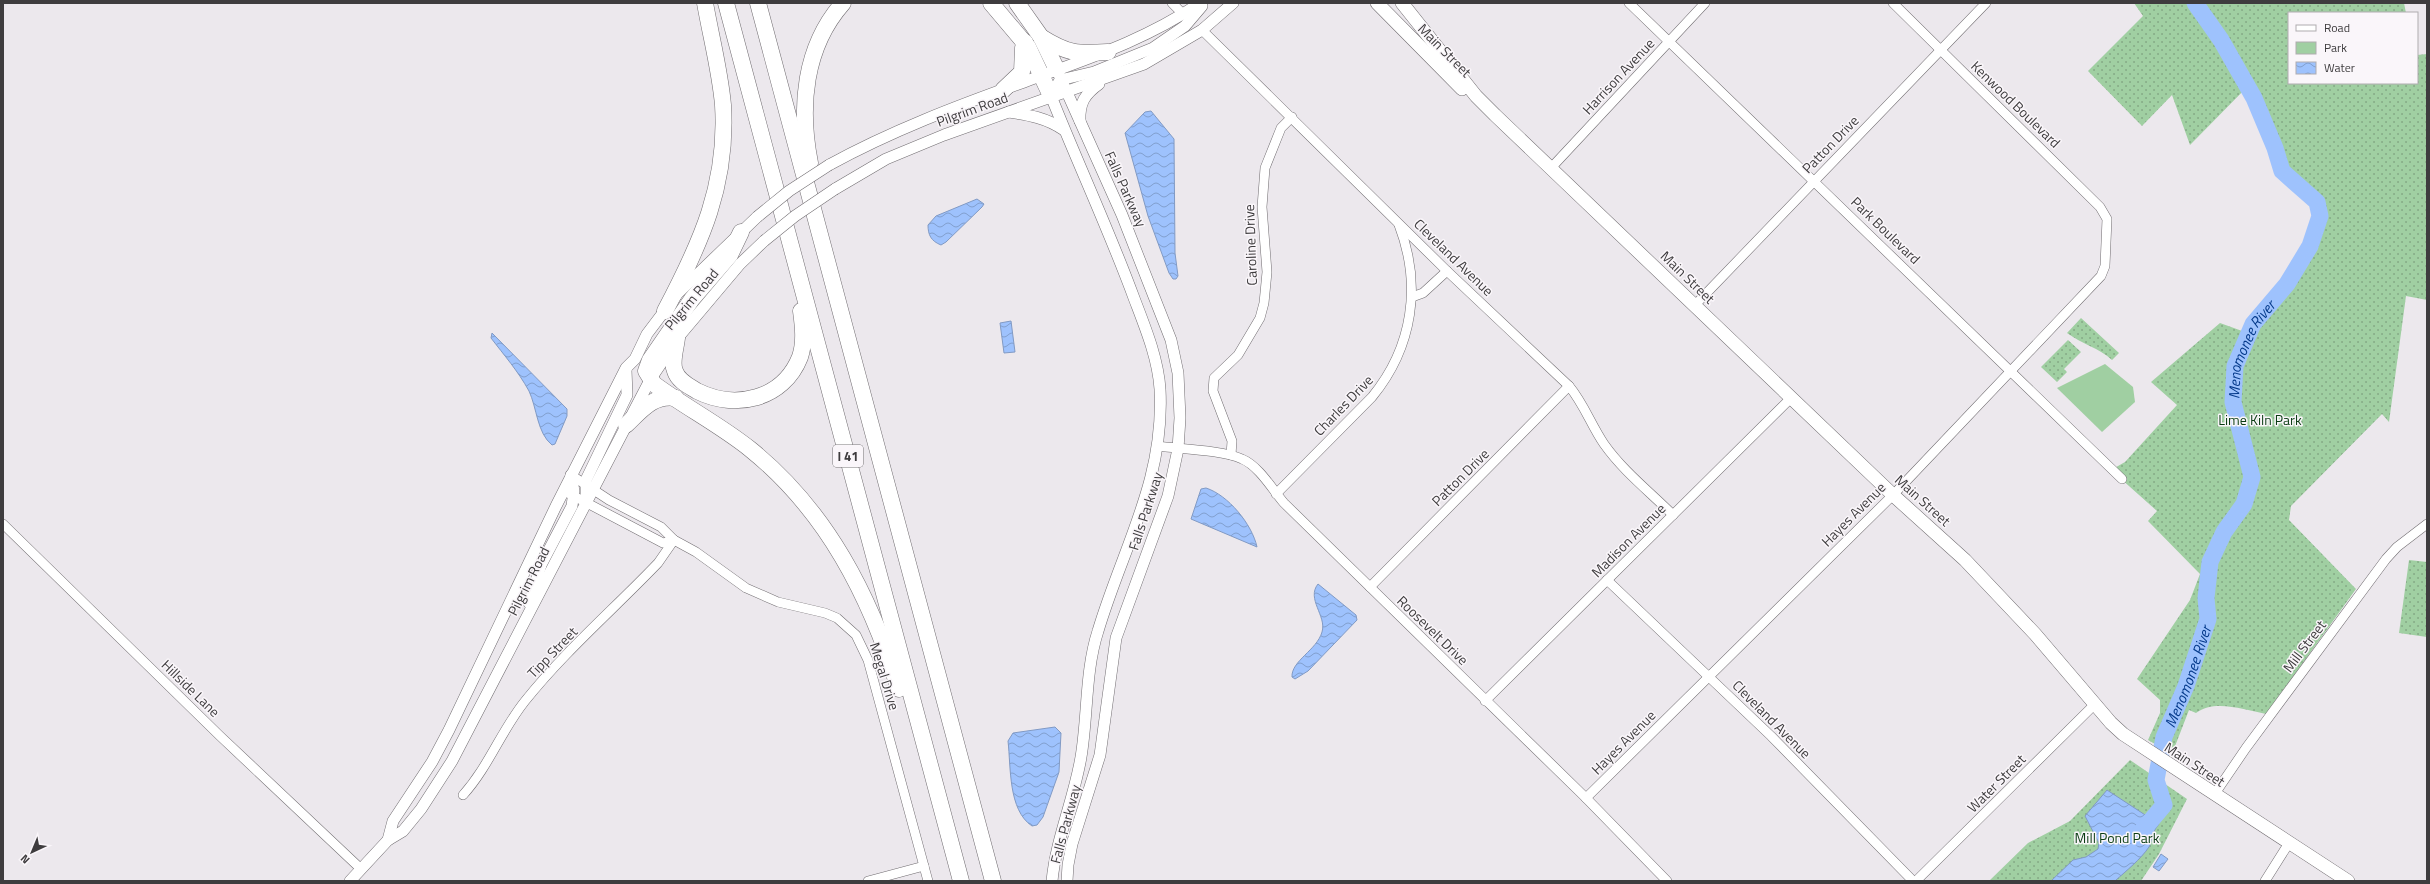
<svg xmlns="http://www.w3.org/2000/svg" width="2430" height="884" font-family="'Titillium Web',sans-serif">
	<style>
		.green { fill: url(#green-dots) }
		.pitch { fill: #a0cfa2 }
		.water { fill: url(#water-waves); stroke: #819ac4 }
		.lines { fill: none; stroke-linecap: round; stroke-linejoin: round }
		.river { stroke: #9ec2fd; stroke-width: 17 }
		.minor-casing { stroke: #716d71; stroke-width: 10 }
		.tertiary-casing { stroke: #716d71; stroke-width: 12 }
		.secondary-casing { stroke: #716d71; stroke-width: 14 }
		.motorway-casing { stroke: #716d71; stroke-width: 17 }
		.minor { stroke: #fff; stroke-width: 9 }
		.tertiary { stroke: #fff; stroke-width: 11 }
		.secondary { stroke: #fff; stroke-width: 13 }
		.motorway { stroke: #fff; stroke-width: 16 }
		.tertiary-bridge-casing { stroke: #716d71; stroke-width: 12; stroke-linecap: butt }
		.tertiary-bridge { stroke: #fff; stroke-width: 11 }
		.labels { text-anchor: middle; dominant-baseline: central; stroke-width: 3; stroke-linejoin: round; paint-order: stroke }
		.shield { fill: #faf6fa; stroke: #767476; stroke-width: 1 }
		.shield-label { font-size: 13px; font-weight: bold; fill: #3e3c3e }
		.street-label { font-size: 14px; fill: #3e3c3e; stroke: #faf6fa }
		.park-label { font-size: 14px; fill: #0b3d14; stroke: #faf6fa }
		.water-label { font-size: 15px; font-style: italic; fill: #053a8b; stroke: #faf6fa }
	</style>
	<defs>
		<pattern id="green-dots" width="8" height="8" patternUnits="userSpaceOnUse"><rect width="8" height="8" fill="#a0cfa2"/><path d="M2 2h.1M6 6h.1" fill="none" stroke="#84a985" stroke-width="1.8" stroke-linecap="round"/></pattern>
		<pattern id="water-waves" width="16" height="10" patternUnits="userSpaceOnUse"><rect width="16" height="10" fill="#9ec2fd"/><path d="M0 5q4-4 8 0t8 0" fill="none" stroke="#829fce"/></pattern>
	</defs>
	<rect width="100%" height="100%" fill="#ece8ed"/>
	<g class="green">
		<path d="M2134,3H2404L2406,13H2289V83H2417V55L2427,54V300L2406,296L2389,422L2382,414L2291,506L2289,520L2356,589L2266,714C2244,710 2215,699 2196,713L2189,710L2172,754L2148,740L2160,713V700L2137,679L2190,600L2200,574L2148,521L2157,511L2111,470L2125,462L2177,405L2151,382L2220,323L2256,336C2269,305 2296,280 2314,252C2325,234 2331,206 2313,190C2304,182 2292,178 2286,167C2279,152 2278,135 2271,121C2265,108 2258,95 2251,83L2190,145L2172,95L2142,126L2088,71L2143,16Z"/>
		<path d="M2081,318L2119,353L2112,360C2099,348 2082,344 2067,333Z"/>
		<polygon points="2068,340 2081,352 2064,369 2067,372 2057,382 2041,367"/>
		<polygon points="2409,560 2427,562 2427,637 2399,633"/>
		<polygon points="2130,760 2187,799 2159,854 2141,881 1989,881 2028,843 2070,821"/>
	</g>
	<polygon class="pitch" points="2105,364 2133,387 2135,402 2102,432 2057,388"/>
	<g class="water">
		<polygon points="1151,111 1174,139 1175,253 1178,276 1176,279 1173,279 1169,273 1148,216 1125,133 1145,112"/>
		<path d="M977,199L984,204L982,207L946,242L941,245C931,241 928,235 928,225L936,216Z"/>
		<polygon points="1011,321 1015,352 1004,353 1000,323"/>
		<path d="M492,333L567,409V416L555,444L552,445C537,433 537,408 529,391C518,371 504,355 491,338Z"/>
		<path d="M1206,488C1228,495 1252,524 1257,547L1191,519L1201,489Z"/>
		<path d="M1318,584L1356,615L1357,620L1308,671L1295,679L1292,677C1291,661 1317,650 1322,632C1327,616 1306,599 1318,584Z"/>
		<path d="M1055,727L1061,733L1059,772L1043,817L1037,825L1032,826C1008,810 1011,767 1008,741L1013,733Z"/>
		<path d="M2107,790L2159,824C2151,833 2153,839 2149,847C2140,860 2127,870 2115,881H2051L2073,860L2086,857L2098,849L2099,843L2085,816Z"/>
		<polygon points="2161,854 2168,859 2159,871 2153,867"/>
	</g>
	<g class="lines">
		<path class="river" id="s1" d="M2137,837L2164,805L2156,780L2164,737L2186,686L2208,619L2206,598L2210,562L2224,532L2244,504L2252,477L2233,402L2235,366L2253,324L2287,284L2310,246L2320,216L2317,202L2282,171L2275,148L2254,98L2221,40L2195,3"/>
		<g class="minor-casing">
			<g id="minor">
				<polyline points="1172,3 1183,14"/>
				<polyline points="1629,3 2122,479"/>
				<path d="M1202,30L1447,271L1569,386C1584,404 1591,425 1604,444C1623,471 1650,492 1673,515"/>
				<polyline points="1551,168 1705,3"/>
				<polyline points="1412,297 1423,293 1447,271"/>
				<polyline points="1695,305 1986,3"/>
				<path d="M1157,446C1180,449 1223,450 1242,459C1259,466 1272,489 1284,503L1586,798L1667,881"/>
				<polyline points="1231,455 1232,441 1213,391 1214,378 1238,355 1260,318 1264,303 1267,272 1262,207 1265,168 1281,128 1292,117"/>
				<polyline points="571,475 609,500 661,527 674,540 696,552 746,588 778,602 825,613 837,618 856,635 868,660 928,881"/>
				<polyline points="568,493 663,543 674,540"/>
				<path d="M1276,494L1372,397C1413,347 1422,285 1399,225"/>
				<polyline points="3,524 220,736 361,869"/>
				<polyline points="1607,580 1771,736 1913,881"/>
				<polyline points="1370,587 1569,386"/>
				<polyline points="1485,701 1791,398"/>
				<path d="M463,795C489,766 501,731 525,701C565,651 614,609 658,563L674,540"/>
				<polyline points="2214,795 2246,748 2386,559 2397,547 2427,524"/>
				<polyline points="1586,798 1893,495 2101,276 2105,266 2107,219 2100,207 1893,3"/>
				<polyline points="868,881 924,866"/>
				<polyline points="1916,881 2095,704"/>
				<polyline points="2265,881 2289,843"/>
			</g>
		</g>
		<g class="tertiary-casing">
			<g id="tertiary">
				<polyline points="1057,70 1122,215 1171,340 1178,373 1180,418 1178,449 1168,496 1116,638 1100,755 1072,844 1068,865 1067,881"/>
				<polyline points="1057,85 1060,80 1094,72 1153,48 1185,26 1202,6"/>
				<path d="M1051,96C1078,164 1109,230 1134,298C1145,327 1158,358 1160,389C1165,480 1123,547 1098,631C1085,671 1088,715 1081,757C1074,799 1056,839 1052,881"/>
				<path d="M1009,112C1029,115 1047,118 1064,130"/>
				<path d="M1080,121C1079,103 1085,94 1099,84"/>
				<path d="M829,165C891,131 957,106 1024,82C1086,59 1144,41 1200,3"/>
				<polyline points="835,189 886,159 944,135 1144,64 1202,30 1233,3"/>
				<polyline points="586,502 586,480 627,395 626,370"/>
				<polyline points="529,603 541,565 572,506 574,491 571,475"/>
				<polyline points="388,840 393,821 432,762 449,730 556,506 626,368 635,359 647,334 678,293 757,217"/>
				<polyline points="350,881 388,840 403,831 421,809 452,761 650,380 681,334 740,264 764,241"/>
			</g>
		</g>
		<g class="secondary-casing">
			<g id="secondary">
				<polyline points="1377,3 1462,89"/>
				<polyline points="1402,3 1476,96 1495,115 1893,495 1965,560 2035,634 2111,723 2123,734 2348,881"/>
			</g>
		</g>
		<g class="motorway-casing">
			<g id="motorway">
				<polyline points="726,3 961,881"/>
				<polyline points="758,3 993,881"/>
				<polyline points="991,3 1028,47 1051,96"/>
				<polyline points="1017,3 1041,37 1057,70"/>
				<path d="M1041,37C1068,54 1077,54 1108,52"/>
				<polyline points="1003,90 1022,72 1023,48 1025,42"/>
				<path d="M810,163C799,107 804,47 843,3"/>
				<path d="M741,232L730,255L692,299L650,360L646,371L654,384C685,407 720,425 750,449C827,511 870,596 899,689"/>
				<path d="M665,311C701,243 728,184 723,105C720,71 711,37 705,3"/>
				<path d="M677,338C676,348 671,362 675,371C678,381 689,386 697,391C735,410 783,400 800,357C805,342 803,326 801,311"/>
				<path d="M626,425C641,411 653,394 676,398"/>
			</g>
		</g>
		<use href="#minor" class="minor"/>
		<use href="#tertiary" class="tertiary"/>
		<use href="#secondary" class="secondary"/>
		<use href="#motorway" class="motorway"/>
		<g class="tertiary-bridge-casing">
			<g id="tertiary-bridge">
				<polyline points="757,217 789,191 829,165"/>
				<polyline points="764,241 795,216 835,189"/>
			</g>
		</g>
		<use href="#tertiary-bridge" class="tertiary-bridge"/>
	</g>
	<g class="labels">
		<rect class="shield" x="833" y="445" width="30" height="22" rx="3"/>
		<g class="shield-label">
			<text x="848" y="456">I 41</text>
		</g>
		<g class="street-label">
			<text transform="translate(1445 50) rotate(45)">Main Street</text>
			<text transform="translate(1618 76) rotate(-47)">Harrison Avenue</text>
			<text transform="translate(2016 104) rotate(44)">Kenwood Boulevard</text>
			<text transform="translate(972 109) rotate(-20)">Pilgrim Road</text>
			<text transform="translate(1830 144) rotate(-46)">Patton Drive</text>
			<text transform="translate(1126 189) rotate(66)">Falls Parkway</text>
			<text transform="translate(1886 230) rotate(44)">Park Boulevard</text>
			<text transform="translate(1250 245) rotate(-92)">Caroline Drive</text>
			<text transform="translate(1454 257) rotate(44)">Cleveland Avenue</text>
			<text transform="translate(1688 277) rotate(44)">Main Street</text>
			<text transform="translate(691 299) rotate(-50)">Pilgrim Road</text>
			<text transform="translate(1343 405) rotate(-46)">Charles Drive</text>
			<text transform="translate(1460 477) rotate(-45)">Patton Drive</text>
			<text transform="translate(1923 500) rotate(42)">Main Street</text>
			<text transform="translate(1145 511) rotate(-72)">Falls Parkway</text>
			<text transform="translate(1853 514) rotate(-45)">Hayes Avenue</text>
			<text transform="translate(1628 540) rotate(-45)">Madison Avenue</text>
			<text transform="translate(528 581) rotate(-63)">Pilgrim Road</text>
			<text transform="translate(1433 630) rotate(44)">Roosevelt Drive</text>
			<text transform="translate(2304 646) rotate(-53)">Mill Street</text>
			<text transform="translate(552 652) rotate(-46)">Tipp Street</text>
			<text transform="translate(885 676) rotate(73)">Megal Drive</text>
			<text transform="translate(191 688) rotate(44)">Hillside Lane</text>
			<text transform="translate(1772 719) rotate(45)">Cleveland Avenue</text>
			<text transform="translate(1623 742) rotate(-45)">Hayes Avenue</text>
			<text transform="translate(2195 764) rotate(33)">Main Street</text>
			<text transform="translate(1996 783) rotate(-45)">Water Street</text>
			<text transform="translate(1065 824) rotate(-75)">Falls Parkway</text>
		</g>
		<g class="park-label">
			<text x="2260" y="419">Lime Kiln Park</text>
			<text x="2117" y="837">Mill Pond Park</text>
		</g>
		<g class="water-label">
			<text stroke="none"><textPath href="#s1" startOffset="525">Menomonee River</textPath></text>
			<text stroke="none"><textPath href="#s1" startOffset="177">Menomonee River</textPath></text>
		</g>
	</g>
	<rect width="2430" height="884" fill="none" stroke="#3e3c3e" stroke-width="8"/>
	<rect x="2288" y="12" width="130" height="72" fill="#faf6fa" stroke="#afacaf"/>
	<rect x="2296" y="25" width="20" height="6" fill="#ffffff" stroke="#afacaf"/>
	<text x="2324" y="32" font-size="12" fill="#3e3c3e">Road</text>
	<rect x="2296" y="42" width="20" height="12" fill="#a0cfa2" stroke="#afacaf"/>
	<text x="2324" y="52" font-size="12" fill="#3e3c3e">Park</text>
	<rect x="2296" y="62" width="20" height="12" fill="url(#water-waves)" stroke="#afacaf"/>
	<text x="2324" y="72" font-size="12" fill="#3e3c3e">Water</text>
	<g transform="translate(32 852) rotate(224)" stroke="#faf6fa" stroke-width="3" paint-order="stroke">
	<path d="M0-3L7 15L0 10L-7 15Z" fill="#3e3c3e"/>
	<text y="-6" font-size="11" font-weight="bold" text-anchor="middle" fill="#3e3c3e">N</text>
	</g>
</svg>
